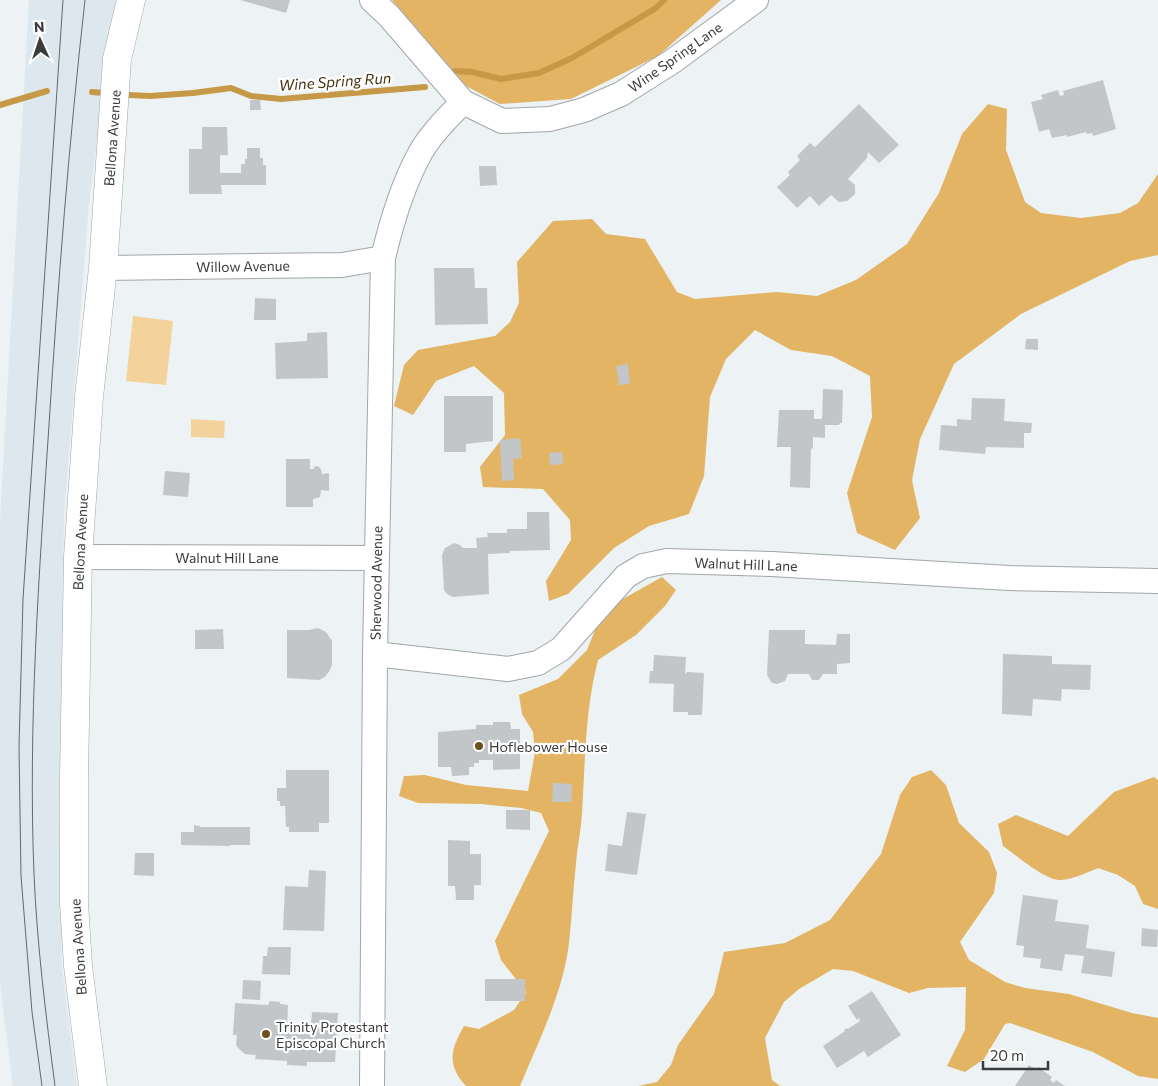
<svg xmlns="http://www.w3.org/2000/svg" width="1158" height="1086" font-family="Commissioner,sans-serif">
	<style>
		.built { fill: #dce8ee }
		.green { fill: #f3d39b }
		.forest { fill: #e2b463 }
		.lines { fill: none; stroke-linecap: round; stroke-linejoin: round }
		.stream { stroke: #c69947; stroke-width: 6 }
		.building { fill: #c2c6c9 }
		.minor-casing { stroke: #a1a6a8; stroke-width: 26 }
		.tertiary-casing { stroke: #a1a6a8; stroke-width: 29 }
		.minor { stroke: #fff; stroke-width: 24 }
		.tertiary { stroke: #fff; stroke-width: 28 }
		.tram { stroke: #656868; stroke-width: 1 }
		.poi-dot { fill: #6b5122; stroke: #fff; stroke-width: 2 }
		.labels { text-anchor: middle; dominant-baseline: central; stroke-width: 4.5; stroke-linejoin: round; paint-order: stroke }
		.street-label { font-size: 14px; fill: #3a3c3c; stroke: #fff }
		.poi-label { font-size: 14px; fill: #3a3c3c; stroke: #fff; text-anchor: start }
		.water-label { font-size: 15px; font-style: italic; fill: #463410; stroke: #fff }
	</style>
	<rect width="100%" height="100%" fill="#edf2f4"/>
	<polygon class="built" points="29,0 118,0 111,30 89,204 64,517 59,813 62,968 77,1086 13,1086 0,984 0,521"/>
	<g class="green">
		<polygon points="133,316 173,321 166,385 126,381"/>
		<polygon points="191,419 225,421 224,438 191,437"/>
	</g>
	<g class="forest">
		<polygon points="392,0 721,0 658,56 571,99 500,104 466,86"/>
		<polygon points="988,104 1007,109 1006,150 1025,202 1041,213 1081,218 1120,213 1138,203 1158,174 1158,255 1130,261 1021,314 954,364 920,439 912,480 920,518 895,550 857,533 847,493 872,417 870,376 832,356 791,350 755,330 726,359 710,397 704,476 689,514 649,526 614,548 568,594 549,601 546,581 571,540 570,520 543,489 483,487 480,467 505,435 504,393 474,366 436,381 413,415 394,406 404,365 418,350 495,336 510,322 519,303 517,262 553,221 592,219 606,234 645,239 677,292 695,299 777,292 817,296 856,280 907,244 939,193 962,134"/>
		<path d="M662,577L676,590L665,606L636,635L598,660C585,710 585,763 582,814C581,831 577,847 576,863C573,890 572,916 569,943C563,993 539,1040 520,1086H466C446,1064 451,1049 464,1026L479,1029L514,1010L526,992L501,960L495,941L549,831L541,813L521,808L481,804L418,803L399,796L404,776L425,775L466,785L528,791L535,752L533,732L522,714L519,695L558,679L587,650L595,630L621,600Z"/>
		<polygon points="931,770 946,785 959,823 989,852 997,873 994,893 960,942 969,960 1005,982 1025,988 1069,994 1132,1013 1158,1018 1158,1079 1138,1076 1093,1052 1010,1023 1005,1024 984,1059 965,1072 947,1066 965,1030 966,987 928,988 909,993 853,971 833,969 799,989 784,1002 765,1038 772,1080 780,1086 638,1086 657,1082 671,1065 678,1045 714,994 724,952 785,943 830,920 881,854 900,795 912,777"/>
		<path d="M1154,777L1158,780V909L1143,904L1135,886L1118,875L1098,868C1086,873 1074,879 1060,880C1045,880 1016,855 1003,846L998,824L1016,815L1068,836L1114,792Z"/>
	</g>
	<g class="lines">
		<g class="stream">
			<polyline points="455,71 472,72 501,79 539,73 572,58 656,8 664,0"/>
			<polyline points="92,92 104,93"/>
			<polyline points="129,95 150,96 193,93 231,88 251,96 281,99 425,87"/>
			<polyline points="0,105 47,91"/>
		</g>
	</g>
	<g class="building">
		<polygon points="240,0 290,0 286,13"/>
		<polygon points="1103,80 1116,129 1093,136 1092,133 1087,134 1086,132 1067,137 1067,135 1052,138 1049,129 1039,132 1031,102 1043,99 1041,95 1058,90 1060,96 1064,95 1063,91"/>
		<polygon points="250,100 260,100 261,110 250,110"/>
		<polygon points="859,104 899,145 879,163 868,152 867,158 848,179 855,185 855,194 847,201 839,202 831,195 819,206 810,196 797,208 777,187 790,175 788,172 800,160 797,156 810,143 815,147"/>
		<polygon points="202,127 227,127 228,155 220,155 220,173 241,173 241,164 245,164 245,159 247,159 247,148 260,148 260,158 263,158 263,165 266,165 266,185 221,185 222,194 189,194 189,149 202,149"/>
		<polygon points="479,166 496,166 497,185 480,186"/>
		<polygon points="434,268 474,268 475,288 487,288 488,324 435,325"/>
		<polygon points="255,298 276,299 276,320 254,320"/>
		<polygon points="327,332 328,378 276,379 275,343 307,341 307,333"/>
		<polygon points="1026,339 1038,339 1038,350 1025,349"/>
		<polygon points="628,364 630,384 619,385 616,366"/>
		<polygon points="823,389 843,390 842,423 840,423 839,425 825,425 825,438 813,437 813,448 811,449 810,488 790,487 791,447 777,447 779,410 814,410 814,419 822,419"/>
		<polygon points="444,396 493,396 493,441 466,444 466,452 444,452"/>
		<polygon points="972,398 1005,399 1004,421 1032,423 1031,433 1024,433 1024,448 986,447 985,454 939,450 941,425 957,426 957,419 971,420"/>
		<polygon points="520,438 522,458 513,459 514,480 502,481 500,440"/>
		<polygon points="562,452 563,464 550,465 549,453"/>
		<polygon points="286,459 310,459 310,469 314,469 314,467 318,466 321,469 322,474 329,473 329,491 321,490 320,497 313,499 313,507 286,507"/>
		<polygon points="165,471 190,473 188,497 163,495"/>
		<polygon points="527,512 549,512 550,550 510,551 510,553 488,554 489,594 453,597 447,594 444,590 442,555 445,548 454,543 460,545 463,548 477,548 476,538 488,537 487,533 507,533 507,529 527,529"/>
		<polygon points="318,628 326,632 332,641 332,665 330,670 325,677 319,680 287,678 287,630 309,630"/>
		<polygon points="223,629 224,649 195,649 195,630"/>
		<polygon points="769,630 805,630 805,644 836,645 837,634 850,634 850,663 837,664 837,674 823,674 819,680 812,680 809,674 788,674 785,681 777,684 772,683 767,675"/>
		<polygon points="1003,654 1052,656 1052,664 1091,665 1090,690 1062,689 1061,701 1033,699 1032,716 1002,714"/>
		<polygon points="654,655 686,657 685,674 687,672 704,673 702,715 688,715 688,712 673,712 674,684 649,683 650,671 653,671"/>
		<polygon points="493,722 510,722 511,729 520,729 520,769 493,770 493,760 479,760 479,763 474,763 474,767 469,767 469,775 452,776 451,767 438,767 438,732 476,729 476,725 493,725"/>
		<polygon points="286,770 329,770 329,823 319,823 319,832 289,832 289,827 286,827 285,806 280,806 280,801 277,801 277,788 286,788"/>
		<polygon points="553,783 572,784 571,802 552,802"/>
		<polygon points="506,810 530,810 530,830 506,829"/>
		<polygon points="627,812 646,814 637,875 605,871 608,844 622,846"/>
		<polygon points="194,825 200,826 200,827 250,827 250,845 230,845 230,846 181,845 181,832 194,832"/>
		<polygon points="448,840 470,841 470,854 481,854 481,885 474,885 474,900 456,900 455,886 448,886"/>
		<polygon points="135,853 154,853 154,876 134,875"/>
		<polygon points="309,870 326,871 324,931 283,930 285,886 308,887"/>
		<polygon points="1023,895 1058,900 1055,921 1089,925 1086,948 1115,952 1112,977 1081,973 1084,956 1065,954 1062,971 1040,968 1041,959 1023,957 1024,946 1016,945"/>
		<polygon points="1142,928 1158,930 1157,947 1141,946"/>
		<polygon points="268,947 291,947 290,975 262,974 263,956 267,956"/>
		<rect x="485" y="979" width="40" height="22"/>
		<polygon points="243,980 261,981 260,1000 242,999"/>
		<polygon points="872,991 901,1035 868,1057 864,1051 837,1068 823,1046 845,1031 844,1030 847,1028 848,1029 860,1021 859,1018 857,1020 848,1006"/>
		<polygon points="270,1001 280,1002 280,1004 288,1005 287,1033 310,1034 312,1012 338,1013 335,1062 307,1062 307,1066 287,1065 287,1061 255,1059 256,1055 245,1054 239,1049 236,1045 237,1035 233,1035 235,1003 268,1005"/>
		<polygon points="1029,1065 1037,1070 1038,1067 1052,1077 1050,1080 1054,1083 1056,1080 1065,1086 1015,1086"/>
	</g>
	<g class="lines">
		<g class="minor-casing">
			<g id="minor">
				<polyline points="372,0 389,16 463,102 502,121 550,119 584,110 621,94 673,61 756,0"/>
				<polyline points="103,268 342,265 383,258"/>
				<polyline points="78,557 376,558"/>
				<polyline points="375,654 508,669 538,663 561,649 626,576 643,566 667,561 772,564 1009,578 1158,581"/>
				<path d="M372,1086L375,654L383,258C391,224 401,190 417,159C427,138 446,119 463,102"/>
			</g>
		</g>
		<g class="tertiary-casing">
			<polyline id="tertiary" points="93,1086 78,966 74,903 74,776 78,557 89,397 103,268 117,59 131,0"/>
		</g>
		<use href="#minor" class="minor"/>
		<use href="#tertiary" class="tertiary"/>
		<g class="tram">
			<polyline points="42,1086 32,1012 21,876 19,747 23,599 63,0"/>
			<path d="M55,1086C46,1016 37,945 34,874C28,724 39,575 49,425C58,283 69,142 85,0"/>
		</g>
	</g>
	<g class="poi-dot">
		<circle cx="479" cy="746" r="5"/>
		<circle cx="266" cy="1034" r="5"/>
	</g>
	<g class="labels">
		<g class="street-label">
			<text transform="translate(675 57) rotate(-35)">Wine Spring Lane</text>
			<text transform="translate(112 138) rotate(-86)">Bellona Avenue</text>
			<text transform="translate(243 266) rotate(-1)">Willow Avenue</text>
			<text transform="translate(80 542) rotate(-87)">Bellona Avenue</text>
			<text x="227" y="557">Walnut Hill Lane</text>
			<text transform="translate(746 564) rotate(2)">Walnut Hill Lane</text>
			<text transform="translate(376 583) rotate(-89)">Sherwood Avenue</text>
			<text transform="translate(78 947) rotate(-94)">Bellona Avenue</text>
		</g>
		<g class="poi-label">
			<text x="489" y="746">Hoflebower House</text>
			<text x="276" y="1026">Trinity Protestant<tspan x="276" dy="16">Episcopal Church</tspan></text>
		</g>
		<g class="water-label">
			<text transform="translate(335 81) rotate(-4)">Wine Spring Run</text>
		</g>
	</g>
	<g transform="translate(40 40) rotate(357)" stroke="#ffffff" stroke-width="4" paint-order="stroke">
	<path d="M0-4L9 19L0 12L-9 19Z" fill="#3a3c3c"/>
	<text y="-8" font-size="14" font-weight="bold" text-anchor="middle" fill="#3a3c3c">N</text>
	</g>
	<path d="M983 1061v8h65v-8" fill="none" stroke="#3a3c3c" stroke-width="2.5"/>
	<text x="990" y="1061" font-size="15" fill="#3a3c3c" stroke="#ffffff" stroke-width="4" paint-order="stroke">20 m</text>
</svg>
